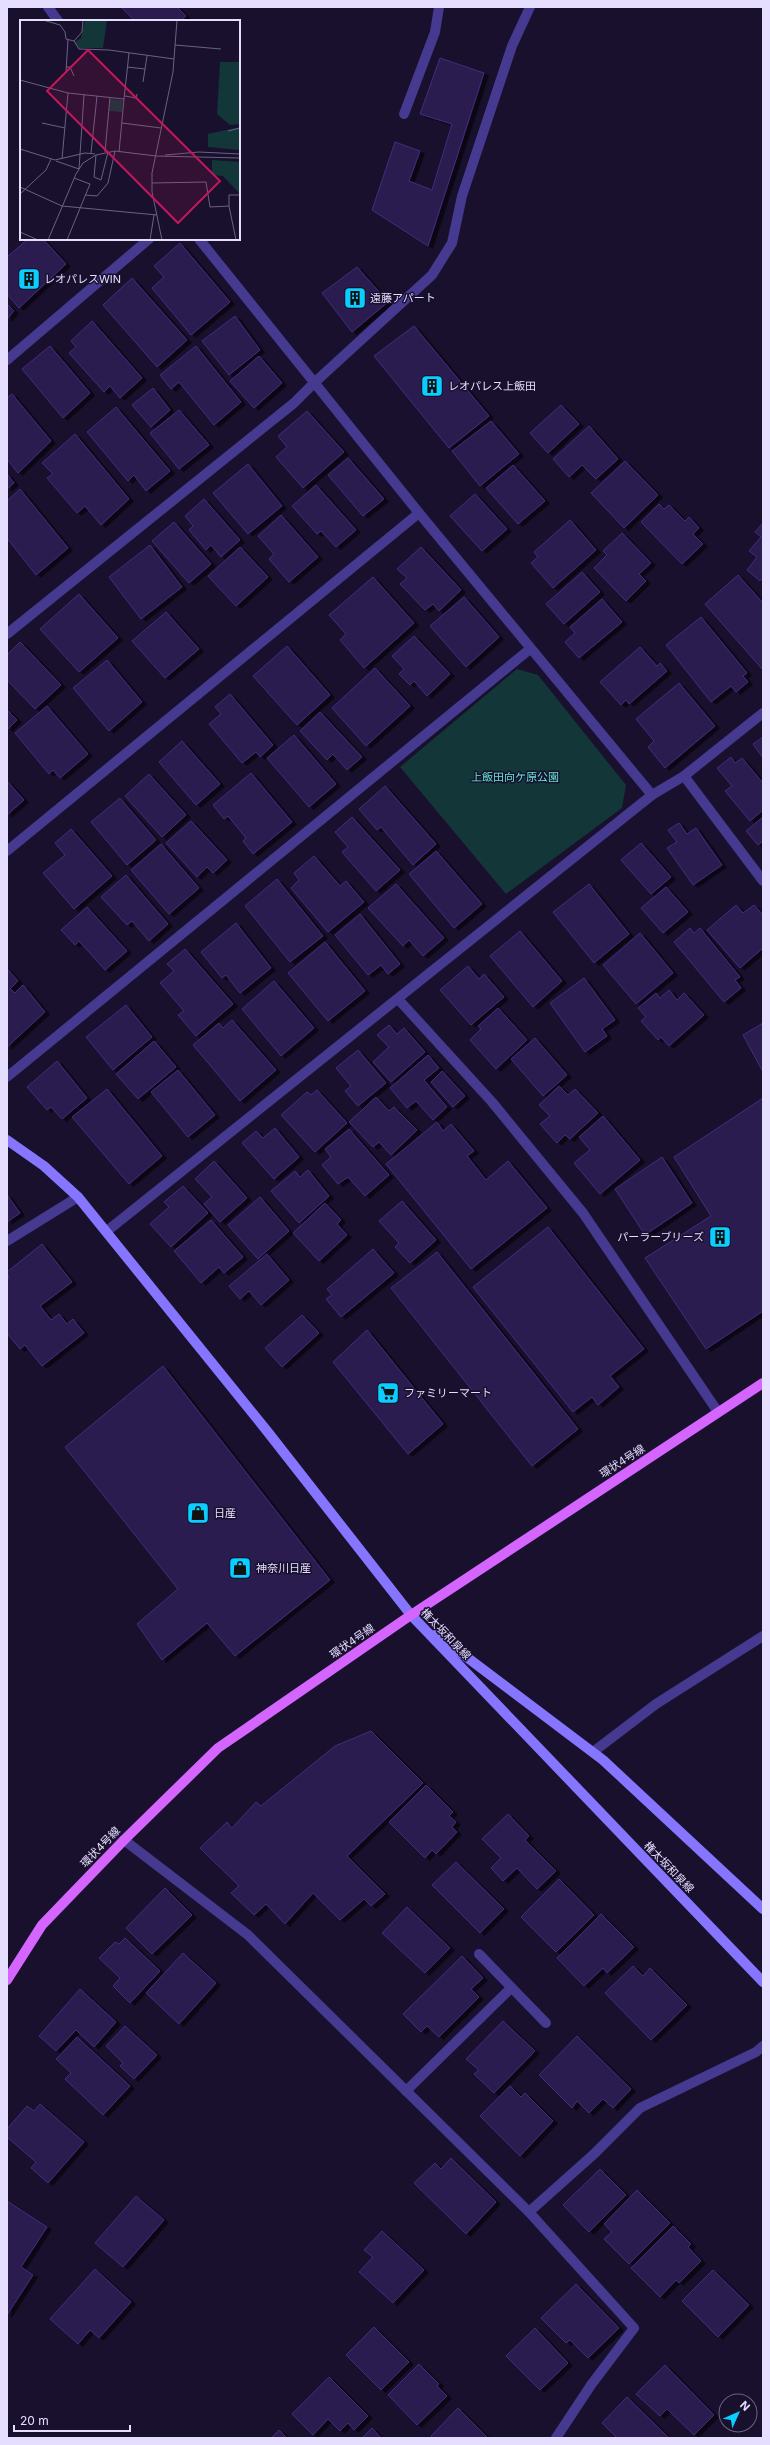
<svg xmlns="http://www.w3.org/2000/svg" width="770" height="2445" font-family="Inter,'Noto Sans JP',sans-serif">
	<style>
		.green { fill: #133639 }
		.building { fill: #2b1b50; stroke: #442c7e; filter: url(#shadow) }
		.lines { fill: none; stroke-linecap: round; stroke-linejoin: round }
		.lane { stroke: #453990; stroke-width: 10 }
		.street { stroke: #453990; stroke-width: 10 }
		.secondary { stroke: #8675ff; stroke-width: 10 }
		.primary { stroke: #d565ff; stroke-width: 10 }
		.labels { text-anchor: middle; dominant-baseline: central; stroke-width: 3; stroke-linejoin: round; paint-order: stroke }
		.poi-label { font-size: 11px; fill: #e5deff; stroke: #19102e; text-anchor: start }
		.park-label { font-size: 11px; fill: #61e8d3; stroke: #19102e }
		.street-label { font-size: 11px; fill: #e5deff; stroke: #19102e }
		.inset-road { fill: none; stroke: #6b6282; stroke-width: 1 }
		.view { fill: #c2185b; fill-opacity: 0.15; stroke: #c2185b; stroke-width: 2 }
		.inset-edge { fill: none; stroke: #e5deff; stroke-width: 2 }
	</style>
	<defs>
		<filter id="shadow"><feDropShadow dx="4.5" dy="2.5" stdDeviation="0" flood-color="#0009"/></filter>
	</defs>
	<rect width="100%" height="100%" fill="#19102e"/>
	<polygon class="green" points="517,669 538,675 626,785 622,808 506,894 400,767"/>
	<g class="building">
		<polygon points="121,7 177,7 186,16 181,21 135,21"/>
		<polygon points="440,58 484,73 428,246 372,210 395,142 420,151 409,181 432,190 452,124 420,114"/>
		<polygon points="28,239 43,239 66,264 19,308 7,294 7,257"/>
		<polygon points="180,243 230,302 191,335 152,288 164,277 154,266"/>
		<polygon points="357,267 388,302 352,332 322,293"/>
		<polygon points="132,278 187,340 157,367 103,305"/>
		<polygon points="7,304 14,311 7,319"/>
		<polygon points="235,316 260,350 229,375 202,341"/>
		<polygon points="92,321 142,378 120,398 110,386 104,392 69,353 76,347 71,341"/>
		<polygon points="414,326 489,416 449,448 374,356"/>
		<polygon points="50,346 90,393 63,418 22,369"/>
		<polygon points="196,346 241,402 214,425 179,382 171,389 160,375"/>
		<polygon points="259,356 282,383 254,408 230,381"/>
		<polygon points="153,388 170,410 151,427 132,405"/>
		<polygon points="12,394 51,441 18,473 7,459 7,398"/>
		<polygon points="561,405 579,424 548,453 530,433"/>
		<polygon points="116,407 170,471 146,491 134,475 128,481 87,432"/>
		<polygon points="179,410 209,445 179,469 150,433"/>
		<polygon points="307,411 344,452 303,488 276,457 287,447 278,436"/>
		<polygon points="491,421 519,454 480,486 452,451"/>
		<polygon points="589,426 618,459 596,479 582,465 569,477 553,459"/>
		<polygon points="75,434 129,499 101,525 85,506 77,513 47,478 53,474 42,463"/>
		<polygon points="348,458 384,499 363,516 328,475"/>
		<polygon points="625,461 658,495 624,528 591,493"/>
		<polygon points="248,464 282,506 248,534 213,493"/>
		<polygon points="513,465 545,501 518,524 486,488"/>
		<polygon points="7,474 14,483 7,489"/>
		<polygon points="316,485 356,530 336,547 321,531 317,534 292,506"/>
		<polygon points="20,489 68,548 36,575 7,538 7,501"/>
		<polygon points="475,494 507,529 482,551 450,516"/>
		<polygon points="204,499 240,540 221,557 211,545 206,550 189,530 193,526 185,516"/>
		<polygon points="659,504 664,509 669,505 685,521 689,517 699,528 693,534 703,544 682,564 641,522"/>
		<polygon points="281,515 318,557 289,582 269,559 274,554 258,536"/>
		<polygon points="570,520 596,550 553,588 531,563 538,557 534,552"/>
		<polygon points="174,522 211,564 189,583 152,541"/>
		<polygon points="763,523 763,577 760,581 747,570 757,557 749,551 761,537 755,532"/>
		<polygon points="622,533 651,563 639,574 646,581 626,601 594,568 607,555 603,551"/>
		<polygon points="150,545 182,587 141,619 109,577"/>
		<polygon points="240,547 268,577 236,606 208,576"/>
		<polygon points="421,547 461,590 439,611 433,604 425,610 400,584 407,578 397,569"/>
		<polygon points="582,572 600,592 564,624 546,604"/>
		<polygon points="738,575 763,603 763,670 705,604"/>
		<polygon points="373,577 414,623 364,668 340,640 346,634 329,615"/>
		<polygon points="79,594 118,638 79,672 40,629"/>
		<polygon points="464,597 499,637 466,667 430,626"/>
		<polygon points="602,599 622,622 579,658 565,642 575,633 570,627"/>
		<polygon points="166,612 199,649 165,678 132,641"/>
		<polygon points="701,617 747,673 743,676 748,682 736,692 731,686 711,702 666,645"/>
		<polygon points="414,636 450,674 427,696 414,681 410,685 399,674 404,669 392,656"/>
		<polygon points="20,642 61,685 35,709 7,680 7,655"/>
		<polygon points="287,646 330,695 297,725 253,676"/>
		<polygon points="640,647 657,666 660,663 667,671 629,704 626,700 621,705 600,682"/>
		<polygon points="107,660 142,702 109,731 73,688"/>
		<polygon points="375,668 410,706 366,746 332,708"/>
		<polygon points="679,683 715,726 665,768 648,747 654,741 636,719"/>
		<polygon points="230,694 273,745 260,757 256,752 242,763 209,724 221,714 215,707"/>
		<polygon points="47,706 88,754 60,778 53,770 49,774 15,733"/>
		<polygon points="7,710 17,720 8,729 7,728"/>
		<polygon points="320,712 362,757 347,770 333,754 327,760 300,731"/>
		<polygon points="294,735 336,784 309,807 267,758"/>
		<polygon points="763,737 763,758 753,744"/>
		<polygon points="182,741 220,784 196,805 159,762"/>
		<polygon points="731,757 735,763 742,758 763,783 763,810 750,821 725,791 732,786 717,768"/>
		<polygon points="251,773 292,822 253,854 243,841 246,838 228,816 224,819 213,805"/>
		<polygon points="149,774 186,815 162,837 125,796"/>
		<polygon points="7,781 24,800 7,815"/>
		<polygon points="385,786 436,844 413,865 381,827 377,830 359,809"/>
		<polygon points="120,798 156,840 127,865 91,822"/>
		<polygon points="352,817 400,870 376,891 342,852 348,847 335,832"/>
		<polygon points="763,817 763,841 758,845 746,831"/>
		<polygon points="191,821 227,860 213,873 207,867 197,877 166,843"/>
		<polygon points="679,823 687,834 696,828 722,865 693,885 667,848 677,842 668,830"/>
		<polygon points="71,829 112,876 74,909 43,873 65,855 55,843"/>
		<polygon points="641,843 671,877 651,894 621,860"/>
		<polygon points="161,844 199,888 169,914 131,870"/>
		<polygon points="436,851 482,904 454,928 409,874"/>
		<polygon points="314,856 340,886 346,881 364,902 328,932 291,888 299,880 294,873"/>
		<polygon points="126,875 168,924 149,941 132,921 127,925 101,897"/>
		<polygon points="277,879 323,936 290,962 245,906"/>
		<polygon points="396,884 444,938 423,956 409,940 403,946 368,908"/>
		<polygon points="589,884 629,934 594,963 553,912"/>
		<polygon points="666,887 688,912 663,933 641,908"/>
		<polygon points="736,905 743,913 754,905 763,915 763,948 740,968 707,930"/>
		<polygon points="87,907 127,951 105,970 79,941 75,945 61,930"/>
		<polygon points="360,914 400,964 388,974 381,965 368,975 335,935"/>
		<polygon points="236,923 271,968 240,993 226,975 222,978 201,952"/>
		<polygon points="690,928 694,933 700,928 740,977 735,980 741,988 724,1002 674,942"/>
		<polygon points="520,931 562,981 533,1007 490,956"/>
		<polygon points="640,933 673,973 636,1004 603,965"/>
		<polygon points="325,942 365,991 328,1021 288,973"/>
		<polygon points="185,949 233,1004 196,1036 178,1015 184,1011 160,983 174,971 167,964"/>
		<polygon points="468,966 479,979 484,974 504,997 471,1025 440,990"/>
		<polygon points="7,969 18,981 10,989 15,993 23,985 45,1012 7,1047"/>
		<polygon points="584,978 615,1020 602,1029 607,1036 585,1052 550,1003"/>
		<polygon points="274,981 314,1028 281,1056 242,1009"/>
		<polygon points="669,990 677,1000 684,993 704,1015 669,1046 661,1037 658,1040 641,1021 646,1017 638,1008 656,993 660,998"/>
		<polygon points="126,1005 152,1037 113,1070 86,1037"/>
		<polygon points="498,1008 527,1040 496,1069 470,1040 481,1029 478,1026"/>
		<polygon points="232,1020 276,1070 240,1101 193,1045 219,1023 223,1028"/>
		<polygon points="763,1023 763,1072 743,1035"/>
		<polygon points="389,1025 397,1034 404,1028 425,1052 391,1082 373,1062 389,1047 377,1035"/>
		<polygon points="535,1038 567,1075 543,1096 511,1059"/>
		<polygon points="154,1041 176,1067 138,1099 116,1074"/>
		<polygon points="358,1050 386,1083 358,1106 345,1091 351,1086 336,1068"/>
		<polygon points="428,1055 439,1068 424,1080 447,1107 433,1120 416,1101 407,1108 390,1088"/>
		<polygon points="57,1061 87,1098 62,1119 51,1107 47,1110 27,1087"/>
		<polygon points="178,1070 215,1115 188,1137 151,1092"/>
		<polygon points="442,1071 465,1096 453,1107 431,1082"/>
		<polygon points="559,1086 568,1095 575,1089 598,1113 570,1139 565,1135 557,1143 540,1124 550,1116 539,1105"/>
		<polygon points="107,1089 162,1156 129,1184 72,1117"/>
		<polygon points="317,1090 347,1123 315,1152 281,1115 307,1092 311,1095"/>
		<polygon points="376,1097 389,1111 394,1107 417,1130 391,1155 379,1142 373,1147 349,1122"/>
		<polygon points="763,1098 763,1311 706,1349 645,1258 711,1216 674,1157"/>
		<polygon points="603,1116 640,1160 600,1194 574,1163 590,1150 579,1137"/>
		<polygon points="437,1122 443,1131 451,1124 474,1151 467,1156 486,1180 508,1161 547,1208 471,1269 386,1164"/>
		<polygon points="275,1128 299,1157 274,1179 242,1143 256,1131 263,1138"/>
		<polygon points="349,1129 389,1175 365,1196 348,1177 338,1184 322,1165 331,1157 325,1149"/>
		<polygon points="662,1157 692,1203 645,1235 615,1189"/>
		<polygon points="214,1161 247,1198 220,1222 204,1204 212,1197 195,1179"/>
		<polygon points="308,1170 329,1196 299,1223 271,1191 295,1171 300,1177"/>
		<polygon points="183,1186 208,1213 171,1247 150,1224 169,1207 164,1202"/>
		<polygon points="7,1195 20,1213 7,1222"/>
		<polygon points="260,1197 289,1231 258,1259 228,1225"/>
		<polygon points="402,1201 436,1240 410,1263 395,1247 399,1243 379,1221"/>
		<polygon points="325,1203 341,1220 337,1224 347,1235 319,1261 293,1233"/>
		<polygon points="211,1220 243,1257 224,1273 219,1267 201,1283 174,1251"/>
		<polygon points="548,1227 644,1349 610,1376 619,1387 598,1405 592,1397 573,1412 473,1287"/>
		<polygon points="42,1244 72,1282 40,1306 51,1320 59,1314 67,1324 73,1319 84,1333 42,1366 25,1345 20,1349 7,1333 7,1280 9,1278 7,1272"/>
		<polygon points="373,1249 394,1273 341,1317 326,1299 332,1295 327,1289"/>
		<polygon points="437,1252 578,1429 532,1466 391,1288"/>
		<polygon points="267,1254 289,1280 261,1305 249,1291 240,1299 229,1286"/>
		<polygon points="302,1315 319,1333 282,1367 265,1348"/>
		<polygon points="367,1330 443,1424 408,1454 333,1362"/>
		<polygon points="163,1366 330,1580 235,1656 207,1623 162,1660 137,1624 178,1589 65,1447"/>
		<polygon points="371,1731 423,1783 347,1856 385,1894 371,1906 364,1899 340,1920 313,1893 285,1924 266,1904 254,1915 231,1893 239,1886 200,1848 227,1822 232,1828 256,1802 261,1806 335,1746"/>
		<polygon points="426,1785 453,1812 449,1816 456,1822 452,1827 457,1832 436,1854 432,1850 425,1858 389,1822"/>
		<polygon points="508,1814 529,1836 525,1840 556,1871 537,1889 517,1868 503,1881 491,1868 501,1858 482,1839"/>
		<polygon points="456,1862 504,1909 480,1933 432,1885"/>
		<polygon points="559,1879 594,1915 556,1952 521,1917"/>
		<polygon points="165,1888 192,1915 152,1954 126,1928"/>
		<polygon points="407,1907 450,1948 425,1973 382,1933"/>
		<polygon points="601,1914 634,1947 607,1973 603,1968 584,1986 557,1958"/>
		<polygon points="125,1938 160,1971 130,2003 113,1986 120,1978 99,1958 115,1942 119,1944"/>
		<polygon points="183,1953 216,1983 179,2024 146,1993"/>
		<polygon points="462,1956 483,1978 471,1989 479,1997 439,2037 427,2026 421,2032 403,2014"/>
		<polygon points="633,1966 643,1976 650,1968 687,2005 651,2040 605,1993"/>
		<polygon points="80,1989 116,2022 94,2047 76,2030 56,2051 39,2036"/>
		<polygon points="503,2021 535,2051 494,2093 474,2074 479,2070 466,2059"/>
		<polygon points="125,2026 157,2055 134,2079 120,2066 123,2063 106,2046"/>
		<polygon points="577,2036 631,2089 613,2108 603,2099 589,2113 577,2101 572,2108 539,2075"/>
		<polygon points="77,2037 130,2086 103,2115 65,2079 71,2073 56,2059"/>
		<polygon points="510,2086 521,2097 525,2093 553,2121 520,2156 480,2116"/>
		<polygon points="40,2104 84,2142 48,2183 31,2168 36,2162 7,2137 7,2129 27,2106 34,2111"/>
		<polygon points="451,2158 496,2202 466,2234 414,2183 435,2163 441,2169"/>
		<polygon points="600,2169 626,2195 589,2232 563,2205"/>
		<polygon points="637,2190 670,2223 629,2264 604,2239 612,2232 604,2224"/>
		<polygon points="136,2196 164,2220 123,2267 95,2243"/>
		<polygon points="7,2201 47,2227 21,2267 33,2275 7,2315"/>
		<polygon points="673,2226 691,2244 688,2247 701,2261 679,2283 676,2280 660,2297 631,2268"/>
		<polygon points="382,2231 424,2270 393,2303 359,2272 373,2257 364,2250"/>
		<polygon points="95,2269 131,2302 99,2338 90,2330 78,2344 50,2319"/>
		<polygon points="713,2270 749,2305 718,2337 682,2301"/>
		<polygon points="576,2284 619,2328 588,2358 570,2340 566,2343 541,2318"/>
		<polygon points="374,2327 409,2362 381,2390 346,2355"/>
		<polygon points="535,2328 568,2363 540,2390 506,2356"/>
		<polygon points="419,2364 439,2384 437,2386 447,2396 417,2425 388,2395"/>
		<polygon points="665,2365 714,2415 694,2435 667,2409 660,2416 636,2394"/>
		<polygon points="329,2377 368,2416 354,2430 348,2423 340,2431 328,2419 313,2435 292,2414"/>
		<polygon points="627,2397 669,2438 617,2438 602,2423"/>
		<polygon points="458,2408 488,2438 433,2438 431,2436"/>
		<polygon points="372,2428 381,2438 362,2438"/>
		<polygon points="279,2430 287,2438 271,2438"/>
	</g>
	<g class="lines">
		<g class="lane">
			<polyline points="314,383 432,275 452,243 462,196 512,46 530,7"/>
			<polyline points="593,1752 656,1704 763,1636"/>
			<polyline points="529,2212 594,2154 640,2108 756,2052 763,2046"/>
		</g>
		<g class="street">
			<polyline points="48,7 58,21"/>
			<polyline points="404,114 435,32 439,7"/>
			<polyline points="7,360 149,239"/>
			<polyline points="7,634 294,403 314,383"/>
			<polyline points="684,776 763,881"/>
			<polyline points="652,795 684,776 763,713"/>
			<polyline points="7,851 419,513"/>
			<polyline points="398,999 492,1102 583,1213 718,1412"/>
			<polyline points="7,1077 530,649"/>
			<polyline points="107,1231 652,795 419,513 199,239"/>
			<polyline points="7,1241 78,1197"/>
			<polyline points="124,1840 248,1935 529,2212 634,2328 591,2385 556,2438"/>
			<polyline points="479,1954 546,2023"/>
			<polyline points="406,2091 511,1988"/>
		</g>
		<g class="secondary">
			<polyline points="7,1140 44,1166 78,1197 267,1431 411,1615 763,1982"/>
			<polyline points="436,1634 603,1760 763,1909"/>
		</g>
		<polyline class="primary" points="7,1980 42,1925 124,1840 218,1748 411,1615 763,1383"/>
	</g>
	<defs>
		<g id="building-square" transform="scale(1.15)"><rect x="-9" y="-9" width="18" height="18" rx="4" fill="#0aceff" stroke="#19102e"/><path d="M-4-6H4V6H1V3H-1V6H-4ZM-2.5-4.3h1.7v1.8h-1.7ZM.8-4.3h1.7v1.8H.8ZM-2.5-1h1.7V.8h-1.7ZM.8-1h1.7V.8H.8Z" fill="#111"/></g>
		<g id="supermarket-square" transform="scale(1.15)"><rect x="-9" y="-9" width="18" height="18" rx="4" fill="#0aceff" stroke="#19102e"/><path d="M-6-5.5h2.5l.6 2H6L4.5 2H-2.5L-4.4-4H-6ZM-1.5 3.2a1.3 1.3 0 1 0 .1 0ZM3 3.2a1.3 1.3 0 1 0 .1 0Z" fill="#111"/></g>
		<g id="shop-square" transform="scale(1.15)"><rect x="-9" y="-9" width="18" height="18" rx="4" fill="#0aceff" stroke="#19102e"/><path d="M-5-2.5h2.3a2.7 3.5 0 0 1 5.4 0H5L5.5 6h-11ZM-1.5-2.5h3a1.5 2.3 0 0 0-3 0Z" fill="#111"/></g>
	</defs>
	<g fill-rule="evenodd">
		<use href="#building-square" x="29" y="279"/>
		<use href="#building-square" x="355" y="298"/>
		<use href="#building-square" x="432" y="386"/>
		<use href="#building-square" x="720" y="1237"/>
		<use href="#supermarket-square" x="388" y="1393"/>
		<use href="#shop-square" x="198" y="1513"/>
		<use href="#shop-square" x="240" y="1568"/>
	</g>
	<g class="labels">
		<g class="poi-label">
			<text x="44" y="279">レオパレスWIN</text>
			<text x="370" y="298">遠藤アパート</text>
			<text x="448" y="386">レオパレス上飯田</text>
			<text x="704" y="1237" text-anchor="end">パーラーブリーズ</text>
			<text x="404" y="1393">ファミリーマート</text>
			<text x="214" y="1513">日産</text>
			<text x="256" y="1568">神奈川日産</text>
		</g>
		<g class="park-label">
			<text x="515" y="777">上飯田向ケ原公園</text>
		</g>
		<g class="street-label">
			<text transform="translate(622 1461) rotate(-33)">環状4号線</text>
			<text transform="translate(446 1634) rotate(46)">権太坂和泉線</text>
			<text transform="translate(352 1641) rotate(-35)">環状4号線</text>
			<text transform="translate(100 1847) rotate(-46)">環状4号線</text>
			<text transform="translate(669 1867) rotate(46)">権太坂和泉線</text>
		</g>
	</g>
	<g transform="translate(20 20)">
		<rect width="220" height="220" fill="#19102e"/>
		<path d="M65,0H87L83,28H59L55,22L61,18ZM200,42H220V104L210,105L197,94ZM90,79L103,80L102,92L89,91ZM220,107L219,130L188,127V114ZM192,140L220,142V174L203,156L192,155Z" fill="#133639"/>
		<path class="inset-road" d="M23,0L40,5L45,12L46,19L54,21L59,29L89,30L154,39M54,21L62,12L63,0M155,25L201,29M46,47H50L54,56M107,47L125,49M46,52L48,19M0,60L48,73L104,79L99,132M123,62L127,36M105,76L116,78L117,74M104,79L109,33M22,103L45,108M102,103L141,108M208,111L220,108M0,129L35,140L65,133L75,134M85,132L90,77M71,133L77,76M76,135L74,157L81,160L88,132M145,135L179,132L220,134M42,139L48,73M36,141L59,149M59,149L64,75M132,163L186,162L190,187L209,186L216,220M0,167L42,186L137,195M0,174L26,150L31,139M65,175L77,176L88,163L95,131M209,186V175H220M0,212L18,220M28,220L56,154L63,143L76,135L95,131L136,136L220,138M47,220L70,164L54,158M130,220L134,195M142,220L132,172V153L153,52L157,0"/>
		<path class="view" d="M68,30L200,161L158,203L27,71Z"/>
		<rect width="220" height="220" class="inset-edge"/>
	</g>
	<rect width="770" height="2445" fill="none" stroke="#e5deff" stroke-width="16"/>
	<g transform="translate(738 2413) rotate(45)"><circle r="19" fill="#19102e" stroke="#6b6282"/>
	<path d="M0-3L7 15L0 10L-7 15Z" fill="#0aceff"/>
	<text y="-6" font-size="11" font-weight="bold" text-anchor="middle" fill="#e5deff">N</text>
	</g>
	<path d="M14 2425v6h116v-6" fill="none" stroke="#e5deff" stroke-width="2"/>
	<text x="20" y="2425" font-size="12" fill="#e5deff" stroke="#19102e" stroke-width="3" paint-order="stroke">20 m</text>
</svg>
